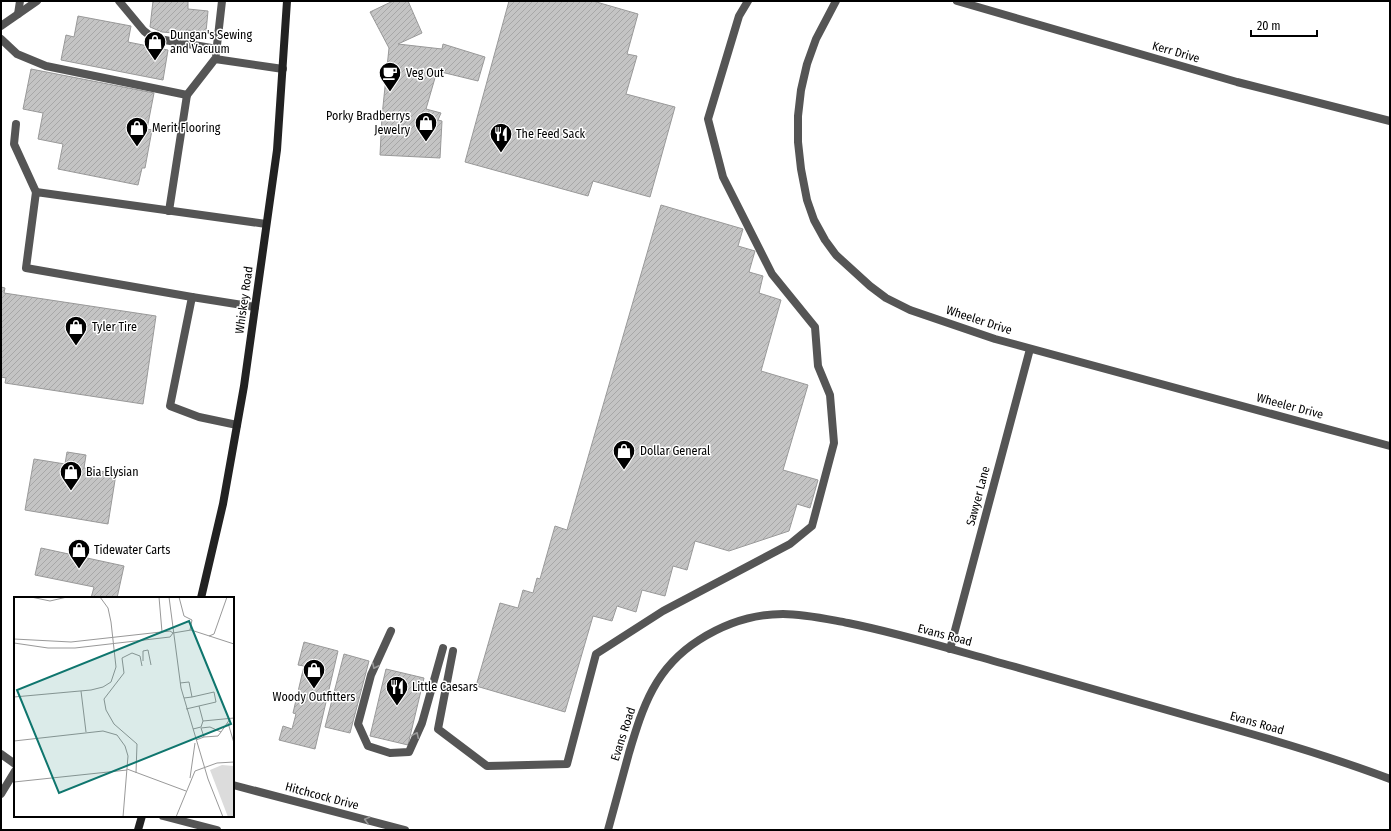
<svg xmlns="http://www.w3.org/2000/svg" width="1391" height="831" font-family="'Fira Sans Condensed',sans-serif">
	<style>
		.building { fill: url(#building-hatch); stroke: #999 }
		.lines { fill: none; stroke-linecap: round; stroke-linejoin: round }
		.service { stroke: #555; stroke-width: 8 }
		.minor { stroke: #555; stroke-width: 8 }
		.secondary { stroke: #222; stroke-width: 8 }
		.oneway { stroke: #999 }
		.labels { text-anchor: middle; dominant-baseline: central; stroke-width: 3; stroke-linejoin: round; paint-order: stroke }
		.poi-label { font-size: 12px; fill: #000; stroke: #fff; text-anchor: start }
		.street-label { font-size: 12px; fill: #000; stroke: #fff }
		.inset-road { fill: none; stroke: #999; stroke-width: 1 }
		.view { fill: #0f766e; fill-opacity: 0.15; stroke: #0f766e; stroke-width: 2 }
		.inset-edge { fill: none; stroke: #000; stroke-width: 2 }
	</style>
	<defs>
		<pattern id="building-hatch" width="6" height="6" patternUnits="userSpaceOnUse"><rect width="6" height="6" fill="#c4c4c4"/><path d="M-1 1l2-2M0 6l6-6M5 7l2-2" fill="none" stroke="#a7a7a7"/></pattern>
	</defs>
	<rect width="100%" height="100%" fill="#fff"/>
	<g class="building">
		<polygon points="153,1 188,1 188,9 208,11 206,32 186,30 186,34 162,32 150,27"/>
		<polygon points="393,1 408,1 422,33 398,44 442,49 443,44 485,57 478,81 437,71 426,109 441,113 438,120 442,121 440,158 380,155 382,116 389,48 370,12"/>
		<polygon points="509,1 593,1 638,14 627,54 637,56 626,94 675,107 650,197 593,181 588,196 465,162"/>
		<polygon points="78,16 131,26 128,42 168,50 163,80 61,60 66,35 74,37"/>
		<polygon points="31,69 154,93 147,129 152,130 145,168 142,168 138,185 58,169 63,144 38,139 43,113 23,109"/>
		<polygon points="661,205 743,229 738,246 755,251 749,272 763,276 759,293 781,300 761,371 808,385 783,470 818,480 810,508 797,504 789,531 729,551 695,541 687,570 673,566 665,596 642,590 636,612 617,606 612,621 593,616 565,712 476,686 500,603 518,608 523,590 533,593 537,578 540,579 555,526 567,530"/>
		<polygon points="1,287 5,288 4,293 156,316 143,404 5,383 6,378 1,377"/>
		<polygon points="67,452 86,455 84,468 116,474 108,524 25,510 34,459 65,464"/>
		<polygon points="41,548 124,566 117,598 91,598 94,587 35,575"/>
		<polygon points="304,642 338,651 315,749 279,740 283,726 292,729 296,714 293,713 304,666 298,665"/>
		<polygon points="344,654 369,661 350,733 325,727"/>
		<polygon points="386,669 424,678 408,745 370,736"/>
	</g>
	<g class="lines">
		<g class="service">
			<polyline points="119,1 144,31 153,38 217,49"/>
			<polyline points="18,14 20,1"/>
			<polyline points="1,26 37,1"/>
			<polyline points="1,39 17,54 46,66 187,95"/>
			<polyline points="216,54 222,1"/>
			<polyline points="16,124 14,144 36,192"/>
			<polyline points="169,211 187,95 215,59 283,69"/>
			<polyline points="192,297 26,268 36,192 266,224"/>
			<polyline points="237,425 199,417 170,406 192,297 255,307"/>
			<polyline points="391,631 371,675 358,724 368,746 390,753 409,752 422,723 443,648"/>
			<polyline points="453,651 438,729 487,766 567,764 596,654 663,611 790,544 812,526 834,443 830,395 818,366 815,327 772,274 723,177 708,119 739,16 748,1"/>
			<polyline points="1,794 15,771"/>
		</g>
		<g class="minor">
			<polyline points="836,1 816,39 807,64 801,90 798,116 798,142 801,169 807,200 814,220 825,240 836,255 870,286 886,298 910,310 995,339 1390,446"/>
			<polyline points="957,1 1237,82 1390,121"/>
			<polyline points="950,649 1030,349"/>
			<polyline points="1,754 15,764"/>
			<polyline points="233,785 405,830"/>
			<polyline points="163,816 217,830"/>
			<path d="M608,830C615,804 622,779 629,753C643,706 655,668 699,640C724,624 753,614 783,614C805,614 826,619 848,623C903,634 957,651 1012,666C1070,683 1129,699 1188,716C1256,735 1324,754 1390,779"/>
		</g>
		<g class="secondary">
			<polyline points="201,598 223,504 244,386 277,150 287,1"/>
			<polyline points="138,830 142,816"/>
		</g>
	</g>
	<defs><path id="oneway-chevron" d="M-2-3.5L2.5 0L-2 3.5" fill="none" stroke-width="1.6" stroke-linecap="round" stroke-linejoin="round"/></defs>
	<g class="oneway">
		<use href="#oneway-chevron" transform="translate(375 666) rotate(115)"/>
		<use href="#oneway-chevron" transform="translate(416 735) rotate(-65)"/>
		<use href="#oneway-chevron" transform="translate(367 820) rotate(-165)"/>
	</g>
	<defs>
		<g id="shop-pin" transform="scale(1.15)"><path d="M0 17L-7.5 6A9.5 9.5 0 1 1 7.5 6Z" fill="#000" stroke="#fff"/><path d="M-5-2.5h2.3a2.7 3.5 0 0 1 5.4 0H5L5.5 6h-11ZM-1.5-2.5h3a1.5 2.3 0 0 0-3 0Z" fill="#fff"/></g>
		<g id="cafe-pin" transform="scale(1.15)"><path d="M0 17L-7.5 6A9.5 9.5 0 1 1 7.5 6Z" fill="#000" stroke="#fff"/><path d="M-5.5-4.5H6V0H3Q3 3.5 0 3.5H-2.5Q-5.5 3.5-5.5 0ZM3-3.2v2h1.7v-2ZM-6 4.5H4V6H-6Z" fill="#fff"/></g>
		<g id="restaurant-pin" transform="scale(1.15)"><path d="M0 17L-7.5 6A9.5 9.5 0 1 1 7.5 6Z" fill="#000" stroke="#fff"/><path d="M-5-6h1v4h1v-4h1v4h1v-4h1v5L-1.5 .5V6h-2V.5L-5-1ZM5-6V6H3V1.5H1.5Q1.5-4 5-6Z" fill="#fff"/></g>
	</defs>
	<g fill-rule="evenodd">
		<use href="#shop-pin" x="155" y="42"/>
		<use href="#cafe-pin" x="390" y="73"/>
		<use href="#shop-pin" x="426" y="123"/>
		<use href="#shop-pin" x="137" y="128"/>
		<use href="#restaurant-pin" x="501" y="134"/>
		<use href="#shop-pin" x="76" y="327"/>
		<use href="#shop-pin" x="624" y="451"/>
		<use href="#shop-pin" x="71" y="472"/>
		<use href="#shop-pin" x="79" y="550"/>
		<use href="#shop-pin" x="314" y="670"/>
		<use href="#restaurant-pin" x="397" y="687"/>
	</g>
	<g class="labels">
		<g class="poi-label">
			<text x="170" y="35">Dungan's Sewing<tspan x="170" dy="14">and Vacuum</tspan></text>
			<text x="406" y="73">Veg Out</text>
			<text x="410" y="116" text-anchor="end">Porky Bradberrys<tspan x="410" dy="14">Jewelry</tspan></text>
			<text x="152" y="128">Merit Flooring</text>
			<text x="516" y="134">The Feed Sack</text>
			<text x="92" y="327">Tyler Tire</text>
			<text x="640" y="451">Dollar General</text>
			<text x="86" y="472">Bia Elysian</text>
			<text x="94" y="550">Tidewater Carts</text>
			<text x="412" y="687">Little Caesars</text>
			<text x="314" y="697" text-anchor="middle">Woody Outfitters</text>
		</g>
		<g class="street-label">
			<text transform="translate(1176 52) rotate(16)">Kerr Drive</text>
			<text transform="translate(244 300) rotate(-82)">Whiskey Road</text>
			<text transform="translate(979 320) rotate(18)">Wheeler Drive</text>
			<text transform="translate(1290 406) rotate(15)">Wheeler Drive</text>
			<text transform="translate(978 496) rotate(-75)">Sawyer Lane</text>
			<text transform="translate(945 635) rotate(15)">Evans Road</text>
			<text transform="translate(1257 723) rotate(16)">Evans Road</text>
			<text transform="translate(623 734) rotate(-72)">Evans Road</text>
			<text transform="translate(322 796) rotate(15)">Hitchcock Drive</text>
		</g>
	</g>
	<g transform="translate(14 597)">
		<rect width="220" height="220" fill="#fff"/>
		<path d="M208,168L220,169V220H214L196,173Z" fill="#dcdcdc"/>
		<path class="inset-road" d="M17,0L36,4L53,0M145,0L148,35M155,0L167,91L194,182L209,220M165,0L170,19L178,23L176,33M159,36L177,33L220,47M195,39L200,37L213,0M0,42L57,45L156,34L159,36M0,46L34,51H61L156,40L159,36M129,64V54L134,53L137,68M166,86L175,85L178,100L170,101M67,94L72,135M0,100L77,93L89,90L97,85L102,70L97,25L94,11L86,0M172,112L202,105L200,95L178,100M189,124L220,121M214,126L220,146M187,131L196,130L207,135L216,122M179,132L187,130L189,124L185,109M190,140L204,139L207,135M182,143L190,140L187,131M0,144L89,134L103,138L111,149L114,159L109,220M113,172L172,194M122,176L123,147L100,127L92,113L90,102L110,76L108,61L118,56L126,59L128,69M176,181L181,146M0,185L113,173M69,220H94M162,220L181,174L203,166L220,165"/>
		<path class="view" d="M175,24L217,127L45,196L3,93Z"/>
		<rect width="220" height="220" class="inset-edge"/>
	</g>
	<rect width="1391" height="831" fill="none" stroke="#000000" stroke-width="4"/>
	<path d="M1251 30v6h66v-6" fill="none" stroke="#000000" stroke-width="2"/>
	<text x="1257" y="30" font-size="12" fill="#000000" stroke="#ffffff" stroke-width="3" paint-order="stroke">20 m</text>
</svg>
